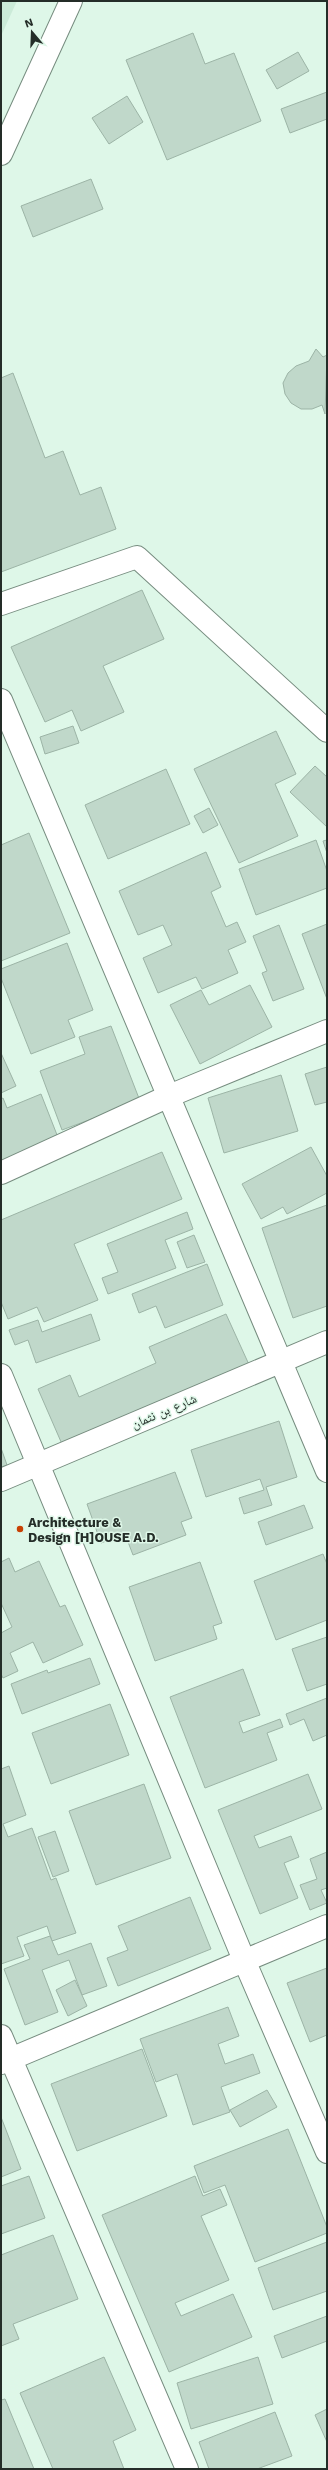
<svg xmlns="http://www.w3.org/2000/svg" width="328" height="2470" font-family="'Work Sans','Noto Naskh Arabic',sans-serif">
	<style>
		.built { fill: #cbebd8 }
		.building { fill: #c0d8ca; stroke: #9cb4a6 }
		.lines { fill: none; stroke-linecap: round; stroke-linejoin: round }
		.minor-casing { stroke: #768c7f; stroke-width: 24 }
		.minor { stroke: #fff; stroke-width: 22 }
		.poi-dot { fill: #c84103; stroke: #def7e8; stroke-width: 1.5 }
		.labels { text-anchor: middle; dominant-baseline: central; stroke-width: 3; stroke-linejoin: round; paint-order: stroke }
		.street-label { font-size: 13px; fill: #242d28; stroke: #def7e8 }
		.poi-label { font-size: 13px; font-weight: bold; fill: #242d28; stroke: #def7e8; text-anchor: start }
	</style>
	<rect width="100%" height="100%" fill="#def7e8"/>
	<polygon class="built" points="1,1 17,1 1,36"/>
	<g class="building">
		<polygon points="193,33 205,64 234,53 261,121 167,160 126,60"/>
		<polygon points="298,52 309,71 277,89 266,70"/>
		<polygon points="327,92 327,119 290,133 281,109"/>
		<polygon points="127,96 143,122 109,144 92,118"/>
		<polygon points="91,179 103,209 33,237 21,206"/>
		<polygon points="316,349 323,357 327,355 325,414 322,405 312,409 301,409 291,403 285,394 283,383 288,373 296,366 309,361"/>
		<polygon points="13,373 45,458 63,451 80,495 101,487 116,529 1,572 1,378"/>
		<polygon points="142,590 164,639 103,666 124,712 81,731 72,710 45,722 11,647"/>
		<polygon points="73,726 79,743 45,754 40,737"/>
		<polygon points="276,731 296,774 275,784 298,836 239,863 194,769"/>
		<polygon points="315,766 327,777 327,827 290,792"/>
		<polygon points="166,769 190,824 108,859 85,805"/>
		<polygon points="209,808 218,825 203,833 194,816"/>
		<polygon points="29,833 70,933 1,961 1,845"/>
		<polygon points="316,840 327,871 327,888 256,915 239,869"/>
		<polygon points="327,840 327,853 323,841"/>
		<polygon points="206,852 221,887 211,892 226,927 237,922 246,942 228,950 238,973 202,989 196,977 158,993 143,958 172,945 163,925 138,935 119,891"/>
		<polygon points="327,924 327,999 302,934"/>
		<polygon points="279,925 304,989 273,1001 262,973 267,971 253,936"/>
		<polygon points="67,943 93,1010 68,1020 75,1037 31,1054 1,978 1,969"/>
		<polygon points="250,985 272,1027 200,1064 170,1005 201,990 209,1005"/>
		<polygon points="111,1026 140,1101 62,1130 40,1071 85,1054 79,1037"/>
		<polygon points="1,1053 16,1086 1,1093"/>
		<polygon points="327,1067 327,1102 315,1105 305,1074"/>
		<polygon points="281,1075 298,1131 224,1153 208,1098"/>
		<polygon points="41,1094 59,1140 1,1164 1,1099 3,1098 7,1108"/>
		<polygon points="311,1147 327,1176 327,1193 287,1214 283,1207 261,1219 242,1184"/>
		<polygon points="162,1152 182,1199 74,1244 98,1300 44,1322 37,1307 8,1319 1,1302 1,1220"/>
		<polygon points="327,1205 327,1306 293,1318 262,1228"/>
		<polygon points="187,1212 193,1229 165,1240 176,1268 108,1294 102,1278 118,1272 107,1244"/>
		<polygon points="194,1235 205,1262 187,1268 177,1242"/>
		<polygon points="207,1264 223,1305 165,1328 156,1306 139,1313 132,1294"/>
		<polygon points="91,1314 100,1340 36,1363 28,1340 15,1345 9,1330 38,1320 42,1332"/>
		<polygon points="226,1314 251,1369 65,1451 38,1389 70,1375 79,1397 156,1363 149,1347"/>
		<polygon points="279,1421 297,1477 266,1487 272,1505 244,1514 239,1498 264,1490 260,1479 206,1497 191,1450"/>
		<polygon points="1,1448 7,1465 1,1467"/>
		<polygon points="175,1472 192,1518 181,1522 186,1535 133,1555 125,1534 101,1543 87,1504"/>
		<polygon points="304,1505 313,1528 266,1545 258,1522"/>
		<polygon points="323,1554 327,1564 327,1620 276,1640 254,1581"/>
		<polygon points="9,1558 15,1572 39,1561 60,1607 65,1605 83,1645 43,1663 33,1642 10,1653 18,1671 3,1678 1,1674 1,1633 12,1627 1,1603 1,1562"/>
		<polygon points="200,1562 222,1623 213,1626 217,1639 155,1661 129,1587"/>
		<polygon points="327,1637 327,1684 307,1691 292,1649"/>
		<polygon points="90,1658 100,1684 22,1714 11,1684 47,1670 48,1673"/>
		<polygon points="243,1669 260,1715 239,1722 243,1733 280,1719 283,1727 267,1733 277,1760 205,1788 170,1697"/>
		<polygon points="327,1698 327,1735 313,1741 304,1719 290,1725 286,1714"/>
		<polygon points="110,1704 129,1755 51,1784 32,1733"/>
		<polygon points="9,1766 26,1815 3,1824 8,1837 32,1828 51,1880 56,1878 76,1933 52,1941 47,1926 17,1937 24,1956 1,1964 1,1769"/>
		<polygon points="308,1774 322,1809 254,1836 259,1848 291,1836 299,1857 284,1863 298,1898 260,1914 218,1810"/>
		<polygon points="144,1784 171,1858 96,1885 69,1811"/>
		<polygon points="55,1831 69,1871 53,1877 38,1837"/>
		<polygon points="327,1852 327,1888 321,1890 327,1903 310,1910 300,1885 317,1879 310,1859"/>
		<polygon points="190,1897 211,1949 118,1986 107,1958 128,1950 118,1926"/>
		<polygon points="50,1936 58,1955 91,1943 107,1986 82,1995 69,1960 42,1970 58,2012 25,2025 4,1969 30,1959 24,1945"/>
		<polygon points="327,1968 327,2035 310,2042 287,1983"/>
		<polygon points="75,1980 87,2006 68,2016 56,1990"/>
		<polygon points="228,2007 239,2036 218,2044 225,2064 253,2054 260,2073 221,2087 230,2112 193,2125 177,2074 156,2082 140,2039"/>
		<polygon points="142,2049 167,2116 77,2151 51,2084"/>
		<polygon points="267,2090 277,2107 240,2127 230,2110"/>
		<polygon points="1,2117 21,2169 1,2177"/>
		<polygon points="288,2129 327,2227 327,2233 255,2262 225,2185 204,2193 194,2166"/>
		<polygon points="29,2176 45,2218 1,2234 1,2186"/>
		<polygon points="195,2176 203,2196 220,2189 227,2205 201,2216 229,2280 175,2303 181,2316 233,2294 252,2337 169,2372 102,2215"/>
		<polygon points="53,2235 78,2299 13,2324 19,2339 1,2346 1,2255"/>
		<polygon points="327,2242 327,2291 273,2310 258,2268"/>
		<polygon points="327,2316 327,2341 282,2358 274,2336"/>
		<polygon points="104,2357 136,2430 113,2441 124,2469 53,2469 20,2393"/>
		<polygon points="258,2357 273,2404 191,2429 177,2383"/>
		<polygon points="5,2399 34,2469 1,2469 1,2400"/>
		<polygon points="327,2409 327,2442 315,2415"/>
		<polygon points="275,2412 292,2456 257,2469 209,2469 199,2442"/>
	</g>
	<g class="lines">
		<g class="minor-casing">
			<g id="minor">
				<polyline points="1,154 71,1"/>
				<polyline points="1,604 137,557 327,731"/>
				<polyline points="1,700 327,1471"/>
				<polyline points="1,1173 169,1096 327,1031"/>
				<polyline points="1,1375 244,1960 327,2152"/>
				<polyline points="1,1480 327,1342"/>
				<polyline points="1,2036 187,2469"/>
				<polyline points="1,2063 327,1926"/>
			</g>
		</g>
		<use href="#minor" class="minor"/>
	</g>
	<circle class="poi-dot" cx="20" cy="1529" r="4"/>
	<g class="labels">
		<g class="street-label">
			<text transform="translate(164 1411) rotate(-23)">شارع بن نثمان</text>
		</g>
		<g class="poi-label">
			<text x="28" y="1522">Architecture &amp;<tspan x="28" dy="15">Design [H]OUSE A.D.</tspan></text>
		</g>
	</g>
	<rect width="328" height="2470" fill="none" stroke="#242d28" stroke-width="4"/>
	<g transform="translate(32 32) rotate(341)" stroke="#def7e8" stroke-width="3" paint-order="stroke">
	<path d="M0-3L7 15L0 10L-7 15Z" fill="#242d28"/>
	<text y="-6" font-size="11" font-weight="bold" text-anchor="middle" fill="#242d28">N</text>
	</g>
</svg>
